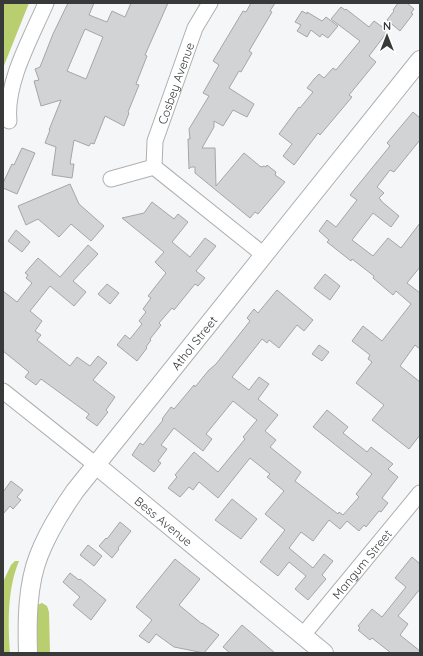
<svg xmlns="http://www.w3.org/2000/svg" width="423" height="656" font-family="Quicksand,sans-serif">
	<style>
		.green { fill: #b9ce6e }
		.building { fill: #d1d3d5; stroke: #a5a6a8; fill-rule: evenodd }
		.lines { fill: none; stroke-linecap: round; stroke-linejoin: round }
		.minor-casing { stroke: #afb0b2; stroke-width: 17 }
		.tertiary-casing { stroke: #afb0b2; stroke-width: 20 }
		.minor { stroke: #fff; stroke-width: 15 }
		.tertiary { stroke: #fff; stroke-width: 18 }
		.labels { text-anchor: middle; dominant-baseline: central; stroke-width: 3; stroke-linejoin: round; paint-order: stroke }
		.street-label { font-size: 12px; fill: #383939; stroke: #fff }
	</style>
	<rect width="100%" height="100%" fill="#f4f6f8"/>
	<g class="green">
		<polygon points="3,3 29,3 3,68"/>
		<path d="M15,561H19C7,590 8,623 10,653H3V582L11,565Z"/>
		<polygon points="42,603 47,606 49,612 50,653 34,653 37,605"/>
	</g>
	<g class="building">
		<path d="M68,3H94L89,15L107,22L112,11L125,17L131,3H168L145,55L147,56L136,84L139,85L128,112L129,113L124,126L105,116L94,144L91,143L89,146L74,140L70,164H74L72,178L52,175L56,147L45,143L50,130H49L61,100L41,106L34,81L39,80L35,69L40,67L53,34ZM85,29L103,37L86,79L67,71Z"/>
		<polygon points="251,3 275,3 270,11 272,12 249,51 252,53 241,72 239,71 229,88 254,104 247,117 233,110 223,126 214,121 214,127 202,148 215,148 216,186 244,153 261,167 264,166 266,167 267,165 276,172 275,175 285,182 258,214 255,212 250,218 195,173 195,167 191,167 189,169 188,139 190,139 189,129 209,96 203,93 219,65 213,61 243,11 246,12"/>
		<polygon points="398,3 407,3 414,9 411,13 413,14 400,31 387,20 394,11 393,10"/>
		<polygon points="341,7 345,10 346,9 369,27 374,21 388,31 369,56 376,62 349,95 352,97 320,135 318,133 294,165 283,156 292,144 279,134 299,107 300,108 313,92 307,88 315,78 319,74 324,78 333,68 336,70 360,41 331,19"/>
		<polygon points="302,11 307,14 307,12 322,21 326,17 338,26 328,38 322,34 320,37 311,30 307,37 297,31 301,25 295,22"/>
		<polygon points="413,112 420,118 420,140 394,172 390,170 377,187 384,193 379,198 381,200 381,201 399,216 391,227 373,213 352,240 373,256 388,238 401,248 420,223 420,267 407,283 420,293 420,349 415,345 400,366 420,382 420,435 409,449 372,420 384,405 356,383 372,362 368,359 370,355 352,341 363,326 382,341 411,304 396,291 393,295 373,278 374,276 352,259 351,261 327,242 329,240 319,231 327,220 336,227 357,200 350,195 390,146 387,143"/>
		<polygon points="22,148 35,153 17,194 3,188 3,183 12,164 14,165"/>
		<polygon points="70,184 79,204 104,226 91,241 71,224 59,237 38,219 26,225 18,206"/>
		<polygon points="152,202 174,219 178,214 188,222 172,242 190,257 205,238 216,246 196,271 205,278 198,286 195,284 174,310 172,308 159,323 161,325 150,339 151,340 146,347 147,348 137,361 117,345 125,335 130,339 142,324 139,321 146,312 143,309 151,298 148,296 166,273 155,262 164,252 122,218 144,213"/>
		<polygon points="16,230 30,242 22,252 8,241"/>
		<polygon points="88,245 98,254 73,281 86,292 74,306 50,286 30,311 42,321 35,331 41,335 37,340 70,366 77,357 90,366 98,356 107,363 93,380 115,397 106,410 108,412 97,426 86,418 89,414 41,379 36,385 25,377 29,372 3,351 3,291 17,302 32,283 26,278 28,275 25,273 38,258 60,277"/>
		<polygon points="325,274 340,286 330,300 314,288"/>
		<polygon points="107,284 119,293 110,304 98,294"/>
		<polygon points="277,290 313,320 304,331 297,325 279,348 269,340 267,343 262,339 232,377 249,390 259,377 269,384 258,399 278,415 265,431 276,440 270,447 301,472 295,481 338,514 339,512 343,515 359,497 356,494 372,474 313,427 327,410 348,427 343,433 367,452 371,447 393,464 388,469 398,477 382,498 388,503 381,512 379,511 366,527 364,525 359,531 347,521 340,529 329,520 313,541 301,532 289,548 313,568 324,554 333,561 322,575 326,579 308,600 295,589 306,576 289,562 278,576 260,562 285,530 265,514 284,491 267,477 270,474 250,458 218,498 199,482 193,490 189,487 180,497 168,488 177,477 175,475 194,452 218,472 245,439 243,437 257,420 253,417 233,401 206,434 212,439 203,451 174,428 161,445 167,449 158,461 161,463 154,472 132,455 140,443 143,445 163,420 162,419 171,407 174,409 194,385 195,387 209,370 216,364 250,321 247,318 254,309 258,313"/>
		<polygon points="319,345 329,352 322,361 312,354"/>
		<polygon points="11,481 23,490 17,497 21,500 13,509 10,506 3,514 3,492"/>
		<polygon points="232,499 257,519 241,539 215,520"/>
		<polygon points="120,522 131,531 118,548 119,549 112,558 99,546 106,538 107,539"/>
		<polygon points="88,545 102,556 94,566 80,555"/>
		<polygon points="412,557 420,564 420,589 398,616 408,624 400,635 420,651 420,653 391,653 372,638 370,640 358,630 360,628 358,626 372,609 382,617 406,587 395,578"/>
		<polygon points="175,559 200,579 179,605 202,624 202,623 219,635 204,653 174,647 156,634 149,643 139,636 152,620 136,607"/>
		<polygon points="70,573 79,580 80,579 106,600 91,620 73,605 80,597 63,582"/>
		<polygon points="242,625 275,653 230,653 223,647"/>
	</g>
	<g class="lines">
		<g class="minor-casing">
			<g id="minor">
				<path d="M9,121C5,83 31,38 46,3"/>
				<polyline points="154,167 264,255"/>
				<path id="s1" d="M111,179L154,167L155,141L195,28L210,3"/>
				<polyline points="3,391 96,465"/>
				<path id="s2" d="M303,635L420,493"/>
			</g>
		</g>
		<g class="tertiary-casing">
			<g id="tertiary">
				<path id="s3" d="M96,465L324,653"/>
				<path id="s4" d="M28,653C27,622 27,585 39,555C48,532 61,511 75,491L420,60"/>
			</g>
		</g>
		<use href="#minor" class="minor"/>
		<use href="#tertiary" class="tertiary"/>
	</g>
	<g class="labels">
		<g class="street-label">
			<text stroke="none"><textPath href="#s1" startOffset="132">Cosbey Avenue</textPath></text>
			<text stroke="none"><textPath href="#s4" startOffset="363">Athol Street</textPath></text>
			<text stroke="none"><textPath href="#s3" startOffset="88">Bess Avenue</textPath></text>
			<text stroke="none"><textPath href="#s2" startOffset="92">Mangum Street</textPath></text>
		</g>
	</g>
	<rect width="423" height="656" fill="none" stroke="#383939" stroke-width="8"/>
	<g transform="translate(387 36)" stroke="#ffffff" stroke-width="3" paint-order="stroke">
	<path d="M0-3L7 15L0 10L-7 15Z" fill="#383939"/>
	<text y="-6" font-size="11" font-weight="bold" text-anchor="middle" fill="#383939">N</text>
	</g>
</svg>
